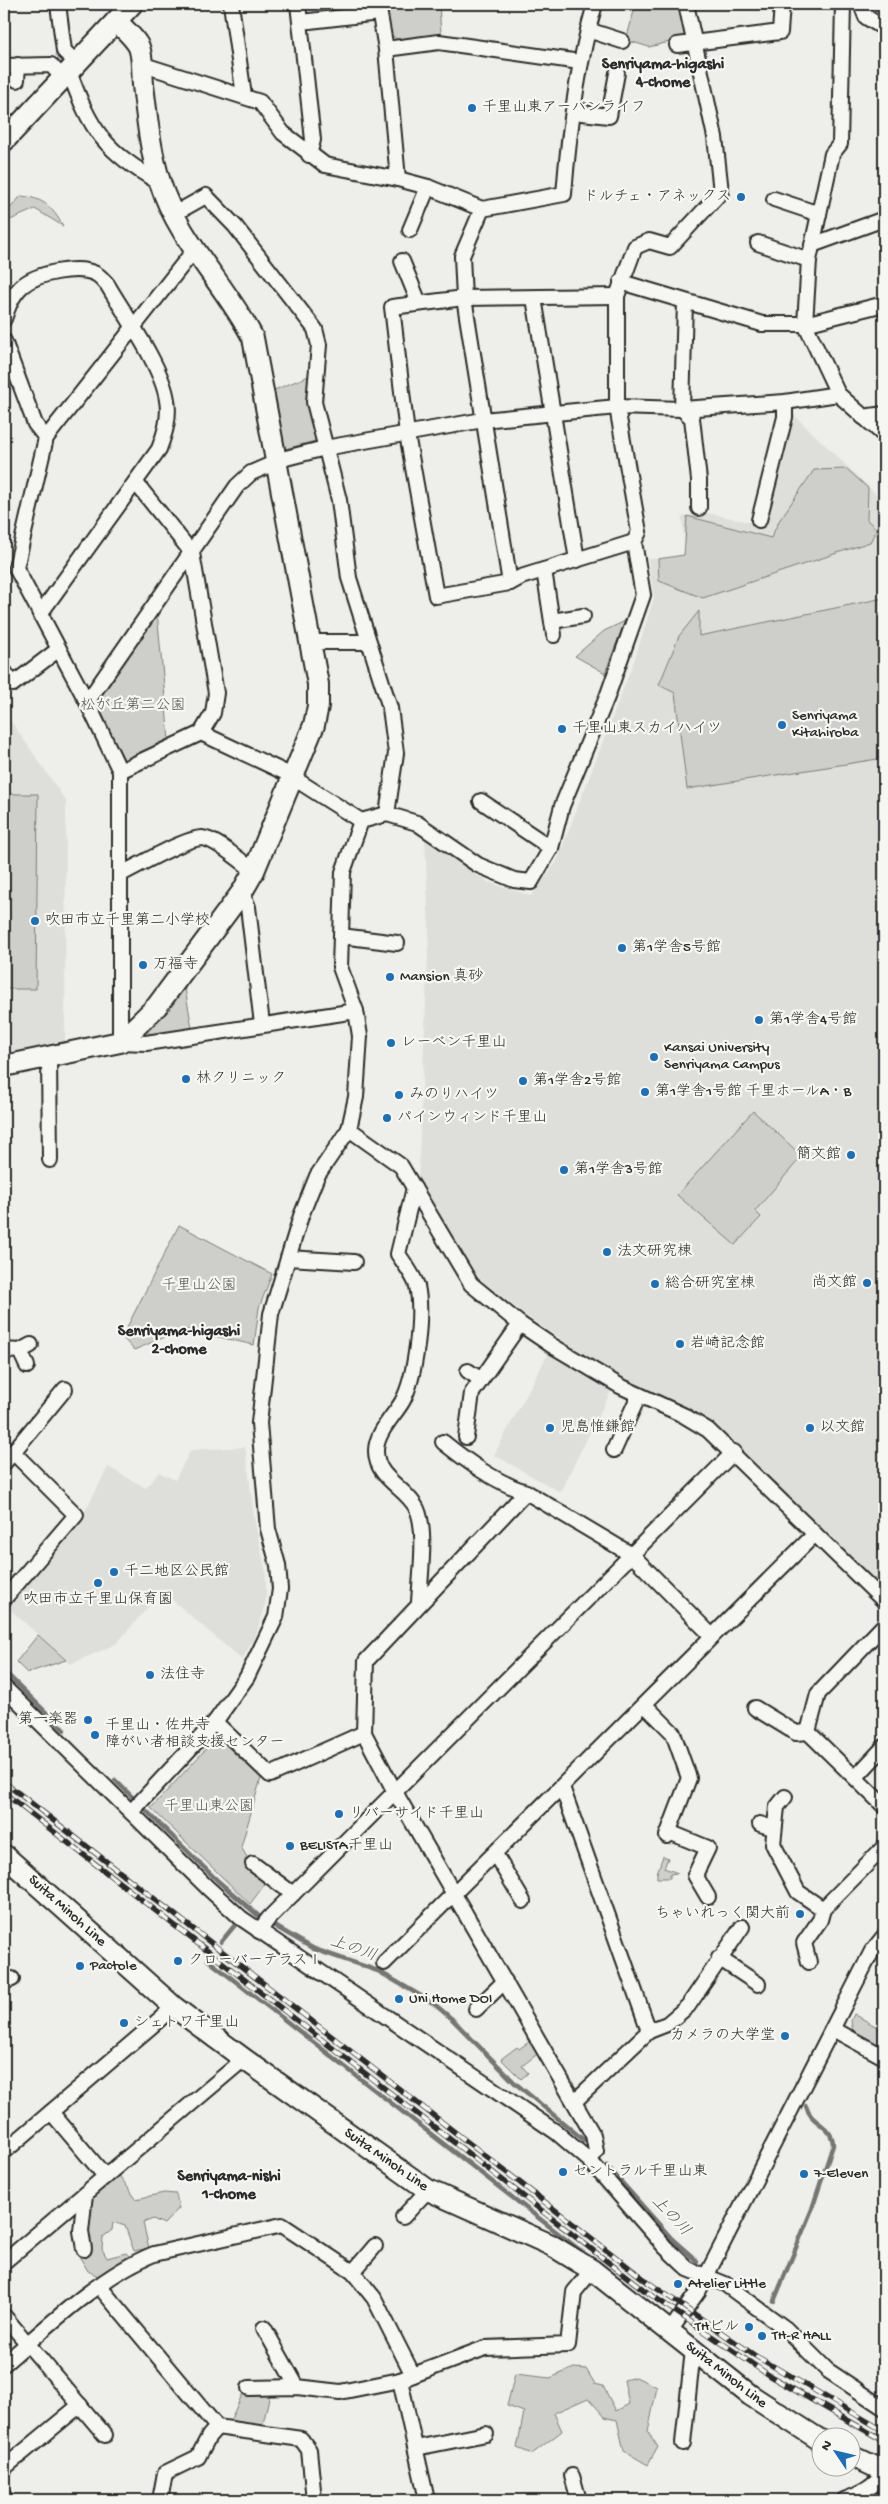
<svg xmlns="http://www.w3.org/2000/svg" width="888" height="2504" font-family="'Gochi Hand','Klee One',sans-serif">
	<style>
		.built { fill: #dededb }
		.green { fill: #cececa; stroke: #7c7c7a }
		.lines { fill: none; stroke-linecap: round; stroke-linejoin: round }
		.stream { stroke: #757573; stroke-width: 4.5 }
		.street-casing { stroke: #2b2b2b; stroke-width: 18 }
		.secondary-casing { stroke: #2b2b2b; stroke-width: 24 }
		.street { stroke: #f6f6f2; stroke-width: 14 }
		.secondary { stroke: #f6f6f2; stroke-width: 20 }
		.rail-casing { stroke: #2b2b2b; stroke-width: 5.5 }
		.rail { stroke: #f6f6f2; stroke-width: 4; stroke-dasharray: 11; stroke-linecap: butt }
		.poi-dot { fill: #1f6fb2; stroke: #f6f6f2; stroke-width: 2 }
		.labels { text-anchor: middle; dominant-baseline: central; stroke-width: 4.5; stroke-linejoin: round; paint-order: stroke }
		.poi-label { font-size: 15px; fill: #2b2b2b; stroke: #f6f6f2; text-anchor: start }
		.park-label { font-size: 15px; fill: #545453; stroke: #f6f6f2 }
		.street-label { font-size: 15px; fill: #2b2b2b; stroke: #f6f6f2 }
		.neighbourhood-label { font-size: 16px; font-weight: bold; fill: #2b2b2b; stroke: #f6f6f2 }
		.water-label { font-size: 16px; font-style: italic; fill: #565655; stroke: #f6f6f2 }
	</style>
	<rect width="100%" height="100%" fill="#eeeeea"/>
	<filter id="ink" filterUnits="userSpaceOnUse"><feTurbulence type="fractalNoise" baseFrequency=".02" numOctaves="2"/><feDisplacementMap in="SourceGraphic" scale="10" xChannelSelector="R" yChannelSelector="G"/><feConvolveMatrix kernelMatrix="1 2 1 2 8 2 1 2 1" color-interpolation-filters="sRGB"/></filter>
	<g filter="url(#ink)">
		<g class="built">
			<polygon points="793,414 884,502 884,1594 739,1448 712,1424 687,1408 619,1378 526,1316 477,1276 418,1182 429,932 425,839 488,882 531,896 556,863 634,661 654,598 648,559 686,557 682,517 703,512 763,525"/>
			<polygon points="4,711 66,801 65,1041 4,1054"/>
			<polygon points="548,1354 612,1389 560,1492 494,1455"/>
			<polygon points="245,1447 255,1523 266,1573 266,1600 257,1632 242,1660 162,1591 116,1644 71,1664 7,1607 82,1517 108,1467 146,1488 159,1472 175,1480 191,1450"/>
		</g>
		<g class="green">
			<polygon points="387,4 439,4 441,34 398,40 390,34"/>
			<polygon points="636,4 679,4 686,38 649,47 626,40"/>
			<path d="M21,196C44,198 52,207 63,226L35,209L8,221L7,238L4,242V215Z"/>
			<polygon points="311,375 317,437 315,441 285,449 281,446 272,391"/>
			<polygon points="847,469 868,488 867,520 877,529 870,542 703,598 659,581 658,559 684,555 687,516 771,538 779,521 814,470"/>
			<polygon points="884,598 884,758 687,789 675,693 659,685 679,636 699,611 699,636"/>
			<polygon points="157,612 169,740 127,762 122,759 95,706 96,702"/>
			<polygon points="625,621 605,673 575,656 604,631"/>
			<polygon points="4,794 38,794 36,989 4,989"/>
			<polygon points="184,983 192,1028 151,1035 146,1031 148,1026"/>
			<polygon points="753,1111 802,1156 755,1211 761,1217 735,1245 677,1195"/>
			<polygon points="179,1225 272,1274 259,1308 254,1345 184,1329 134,1350 122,1337"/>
			<polygon points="38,1635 66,1660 27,1673 16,1662"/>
			<polygon points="217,1737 261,1778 241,1847 254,1869 268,1880 250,1904 151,1808"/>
			<polygon points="663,1856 668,1858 664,1868 678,1873 670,1874 670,1878 657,1878 657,1873"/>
			<polygon points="854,2014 884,2031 884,2049 853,2031 851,2021"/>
			<polygon points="530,2037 540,2052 522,2066 528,2073 521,2079 501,2059 517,2047 519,2049 529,2042 527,2039"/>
			<polygon points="119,2175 136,2199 164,2193 176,2194 179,2208 164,2224 153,2219 143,2223 149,2248 134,2251 125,2226 113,2222 112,2230 103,2237 102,2249 107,2258 126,2253 133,2260 102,2278 88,2271 76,2251 74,2221 79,2202 94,2182"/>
			<polygon points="574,2368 586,2369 595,2384 603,2386 616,2411 629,2404 624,2380 636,2377 657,2387 648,2432 658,2447 648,2465 624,2451 617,2420 605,2417 588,2398 554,2413 562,2431 532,2454 517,2448 524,2412 507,2406 515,2374 550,2378"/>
			<polygon points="243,2393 270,2394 262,2428 229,2423"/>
		</g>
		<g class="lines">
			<g class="stream">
				<polyline points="4,1671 64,1730"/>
				<polyline points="115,1780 218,1881 261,1918 314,1949 378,1971 433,2003 452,2019 515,2083 585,2141"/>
				<polyline points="221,1942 235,1925"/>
				<polyline points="208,1960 581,2251"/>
				<polyline points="607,2166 672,2239 697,2261"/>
				<path d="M774,2301L812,2209L833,2145C833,2125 810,2124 806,2106"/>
				<polyline points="821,2429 834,2436"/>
				<polyline points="850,2443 862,2451"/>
			</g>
			<g class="street-casing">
				<g id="street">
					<polyline points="58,4 64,51 76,62"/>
					<polyline points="231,4 244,96"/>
					<polyline points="298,4 313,140 309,155"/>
					<polyline points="378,4 386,49 398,179"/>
					<polyline points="843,4 840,144 832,154 809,260 805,324 838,394 884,435"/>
					<polyline points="861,4 866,17 884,28"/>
					<polyline points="301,22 379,13"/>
					<polyline points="588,30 622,41"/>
					<polyline points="677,45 780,32 782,4"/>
					<polyline points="386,49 439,42 580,62"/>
					<polyline points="141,64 260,102 283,133 325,165 398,179 428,187 482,209"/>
					<polyline points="4,66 51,65 63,78"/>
					<path d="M69,71C91,132 104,150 160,183"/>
					<polyline points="17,80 18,65"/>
					<polyline points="573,112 609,116 617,73"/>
					<polyline points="774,199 819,214"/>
					<polyline points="174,214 206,196 235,226 315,329 319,345 314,402 339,500 349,578 390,708 396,753 387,814"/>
					<polyline points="410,230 428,187"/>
					<polyline points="758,243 809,260"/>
					<polyline points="812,245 884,219"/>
					<polyline points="195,249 46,438 16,568 87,702 120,771 120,1042 146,1043 356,1011"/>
					<polyline points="402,261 419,303"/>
					<polyline points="621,282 762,324 805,324 884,304"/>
					<polyline points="617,296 464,298 392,307 407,434 436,596 510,583 521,577 634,542"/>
					<polyline points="534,298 577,560"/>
					<polyline points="685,302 682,409 692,418 699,480 699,508"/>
					<path d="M4,319C8,307 12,295 22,286C37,273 78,265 96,274C100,276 104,281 107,284C125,315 162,366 167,400C170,417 165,433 159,449L40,614"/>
					<polyline points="4,341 35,424 46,438"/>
					<polyline points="863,417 884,414"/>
					<polyline points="136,483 192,553 216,693 213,713 201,733"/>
					<polyline points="759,520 785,417 785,402"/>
					<polyline points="544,570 554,635"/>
					<path d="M510,583L464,298L462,256L482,209L564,194C569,130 577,66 595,4"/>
					<polyline points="552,621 583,616"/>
					<polyline points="310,642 368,642"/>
					<polyline points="4,671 13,684 59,649"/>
					<polyline points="87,702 237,486 251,473 286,458 325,448 483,420 617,407 682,409 785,402 838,394"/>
					<polyline points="120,771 201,733 284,772 361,821"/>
					<polyline points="481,801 551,848"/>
					<path d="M121,874C138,866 185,838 202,838C216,839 242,862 254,871"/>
					<polyline points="242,892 248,907 262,1024"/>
					<polyline points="341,936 397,943"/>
					<polyline points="49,1057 50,1160"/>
					<polyline points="349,1129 401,1166 471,1284 520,1324 551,1345 620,1386 683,1415 708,1430 884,1601"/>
					<path d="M414,1188L398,1254C404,1263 414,1276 417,1286C423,1314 416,1377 402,1402C393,1417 376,1433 376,1451C376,1479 406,1487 417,1509C427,1531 420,1577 419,1603"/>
					<polyline points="288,1258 354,1262"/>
					<polyline points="4,1350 20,1351 31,1345"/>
					<polyline points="20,1351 27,1366"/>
					<polyline points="468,1371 480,1379"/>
					<polyline points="466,1437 472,1393 520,1324"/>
					<path d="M443,1442C468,1462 495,1482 526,1492"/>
					<polyline points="614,1450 639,1395"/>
					<polyline points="4,1463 65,1389"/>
					<polyline points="4,1599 76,1515 13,1452"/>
					<polyline points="884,1625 818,1694 808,1732 884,1806"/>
					<polyline points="4,1687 208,1888 241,1918 556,2132 590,2161 665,2247 688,2269 725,2284 786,2329 827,2370 884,2408"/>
					<polyline points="645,1705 673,1733 689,1778 667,1836"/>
					<polyline points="755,1708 796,1733 808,1732"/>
					<polyline points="215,1722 270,1775 364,1733"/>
					<polyline points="856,1777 884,1747"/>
					<polyline points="562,1787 649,2031 575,2101"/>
					<polyline points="785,1797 777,1807 773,1844 798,1892 823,1909 884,1847"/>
					<polyline points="131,1812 215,1722 247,1677 276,1617 280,1589 278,1565 268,1529 259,1423 271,1314 301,1216 317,1176 349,1129 356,1097 360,1036 356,1011 340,967 341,936 343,872 361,821 387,814 417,823 478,865 514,880 531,882 551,848 562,806 607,697 643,595 634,542 639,532 617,407 617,296 635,247 649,241 670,247 721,192 715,137 686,4"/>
					<polyline points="760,1824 773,1828"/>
					<polyline points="669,1832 708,1848 695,1875 708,1897"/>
					<polyline points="495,1854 523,1901"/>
					<polyline points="253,1864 293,1894"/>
					<polyline points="259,1931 269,1918 734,1452"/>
					<polyline points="719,1958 758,1984"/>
					<polyline points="809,1962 804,1943 820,1920 823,1909"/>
					<polyline points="384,1963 815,1534"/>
					<polyline points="4,1982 12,1979"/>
					<polyline points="476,2009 505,1981"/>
					<polyline points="833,2029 884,2057"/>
					<polyline points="649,2031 667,2024 688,2006 742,1927"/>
					<polyline points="51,2112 105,2176"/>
					<polyline points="4,2152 174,2007"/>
					<polyline points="590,2161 596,2151 593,2135 395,1792 364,1733 366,1661 526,1492 632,1555 712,1636"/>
					<polyline points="403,2217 428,2190"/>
					<polyline points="84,2249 81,2231 85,2194"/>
					<polyline points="4,2262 244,2059"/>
					<polyline points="353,2272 375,2246"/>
					<polyline points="99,2286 217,2427 301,2439 309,2450 314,2500"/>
					<polyline points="4,2316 105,2435"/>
					<polyline points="264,2328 297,2387"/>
					<polyline points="670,2331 699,2290 872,1951 884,1936"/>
					<path d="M4,2364C47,2327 101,2275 154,2254L282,2225L353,2272L374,2298L413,2375"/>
					<polyline points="400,2380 427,2500"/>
					<polyline points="249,2388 297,2387 340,2392 400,2380 485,2348 568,2345 574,2292 592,2270"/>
					<polyline points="683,2443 693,2350"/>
					<polyline points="416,2448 486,2434"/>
					<polyline points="4,2468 80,2405"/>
					<polyline points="572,2476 579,2500"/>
					<polyline points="4,2497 7,2500"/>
					<polyline points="160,2500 165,2473 198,2457 209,2436 217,2427"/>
					<path d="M844,2500C861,2494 874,2487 884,2473"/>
				</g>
			</g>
			<g class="secondary-casing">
				<g id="secondary">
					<polyline points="4,141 132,4"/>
					<path d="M4,1066L120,1042L157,1006L242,892L254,871L314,725L318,706V684L253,338C226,285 178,240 160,182C150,151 147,117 143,85C142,73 143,58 139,47C134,37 124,29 116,21"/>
					<polyline points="4,1855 174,2007 244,2059 428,2190 551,2245 592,2270 750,2395 820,2440"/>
					<polyline points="850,2455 884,2471"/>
				</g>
			</g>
			<use href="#street" class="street"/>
			<use href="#secondary" class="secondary"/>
			<g class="rail-casing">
				<g id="rail">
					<polyline points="4,1782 649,2283 754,2355 884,2431"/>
					<polyline points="4,1793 644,2290 770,2376 884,2441"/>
				</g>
			</g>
			<use href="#rail" class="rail"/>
		</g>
	</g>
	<g class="poi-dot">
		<circle cx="472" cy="108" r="5"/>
		<circle cx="741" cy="197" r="5"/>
		<circle cx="782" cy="725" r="5"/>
		<circle cx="562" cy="729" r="5"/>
		<circle cx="35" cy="921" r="5"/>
		<circle cx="622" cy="948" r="5"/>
		<circle cx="143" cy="965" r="5"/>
		<circle cx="390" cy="977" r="5"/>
		<circle cx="759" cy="1020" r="5"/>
		<circle cx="391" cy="1043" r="5"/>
		<circle cx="654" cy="1057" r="5"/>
		<circle cx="186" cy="1079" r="5"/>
		<circle cx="523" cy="1081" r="5"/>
		<circle cx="645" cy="1092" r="5"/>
		<circle cx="399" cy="1095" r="5"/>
		<circle cx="387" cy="1118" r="5"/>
		<circle cx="851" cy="1155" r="5"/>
		<circle cx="564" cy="1170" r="5"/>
		<circle cx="607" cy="1252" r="5"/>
		<circle cx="867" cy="1283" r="5"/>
		<circle cx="655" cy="1284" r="5"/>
		<circle cx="680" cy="1344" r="5"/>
		<circle cx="550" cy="1428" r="5"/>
		<circle cx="810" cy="1428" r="5"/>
		<circle cx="114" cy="1572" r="5"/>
		<circle cx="98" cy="1583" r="5"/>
		<circle cx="150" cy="1675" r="5"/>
		<circle cx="88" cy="1720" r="5"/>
		<circle cx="95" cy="1735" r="5"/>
		<circle cx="339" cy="1814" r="5"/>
		<circle cx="290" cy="1846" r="5"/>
		<circle cx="800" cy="1914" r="5"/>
		<circle cx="178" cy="1961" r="5"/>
		<circle cx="80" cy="1966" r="5"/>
		<circle cx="399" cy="1999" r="5"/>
		<circle cx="124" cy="2023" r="5"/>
		<circle cx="785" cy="2036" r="5"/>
		<circle cx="563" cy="2172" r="5"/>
		<circle cx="804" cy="2174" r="5"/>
		<circle cx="678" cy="2284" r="5"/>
		<circle cx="749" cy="2327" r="5"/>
		<circle cx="762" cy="2336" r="5"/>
	</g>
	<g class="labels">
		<g class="poi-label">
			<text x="482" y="108">千里山東アーバンライフ</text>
			<text x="731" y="197" text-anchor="end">ドルチェ・アネックス</text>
			<text x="792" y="716">Senriyama<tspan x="792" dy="17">Kitahiroba</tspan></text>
			<text x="572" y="729">千里山東スカイハイツ</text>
			<text x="45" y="921">吹田市立千里第二小学校</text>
			<text x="632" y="948">第1学舎5号館</text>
			<text x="153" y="965">万福寺</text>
			<text x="400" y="977">Mansion 真砂</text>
			<text x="769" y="1020">第1学舎4号館</text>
			<text x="401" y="1043">レーベン千里山</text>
			<text x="664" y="1048">Kansai University<tspan x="664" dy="17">Senriyama Campus</tspan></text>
			<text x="196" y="1079">林クリニック</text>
			<text x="533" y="1081">第1学舎2号館</text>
			<text x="655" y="1092">第1学舎1号館 千里ホールA・B</text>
			<text x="409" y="1095">みのりハイツ</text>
			<text x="397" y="1118">パインウィンド千里山</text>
			<text x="841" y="1155" text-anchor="end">簡文館</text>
			<text x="574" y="1170">第1学舎3号館</text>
			<text x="617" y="1252">法文研究棟</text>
			<text x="857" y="1283" text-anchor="end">尚文館</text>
			<text x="665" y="1284">総合研究室棟</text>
			<text x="690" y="1344">岩崎記念館</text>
			<text x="560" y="1428">児島惟鎌館</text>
			<text x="820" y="1428">以文館</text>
			<text x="124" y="1572">千二地区公民館</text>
			<text x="98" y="1600" text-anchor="middle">吹田市立千里山保育園</text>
			<text x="160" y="1675">法住寺</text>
			<text x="78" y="1720" text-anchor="end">第一楽器</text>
			<text x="105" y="1726">千里山・佐井寺<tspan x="105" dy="17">障がい者相談支援センター</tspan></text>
			<text x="349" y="1814">リバーサイド千里山</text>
			<text x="300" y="1846">BELISTA千里山</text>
			<text x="790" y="1914" text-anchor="end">ちゃいれっく関大前</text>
			<text x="188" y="1961">クローバーテラスⅠ</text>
			<text x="90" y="1966">Pactole</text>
			<text x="409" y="1999">Uni Home DOI</text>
			<text x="134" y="2023">シェトワ千里山</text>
			<text x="775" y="2036" text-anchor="end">カメラの大学堂</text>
			<text x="573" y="2172">セントラル千里山東</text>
			<text x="814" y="2174">7-Eleven</text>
			<text x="688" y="2284">Atelier Little</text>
			<text x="739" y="2327" text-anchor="end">THビル</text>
			<text x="772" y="2336">TH-R HALL</text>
		</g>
		<g class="park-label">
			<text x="133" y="706">松が丘第二公園</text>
			<text x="199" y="1286">千里山公園</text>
			<text x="209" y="1807">千里山東公園</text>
		</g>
		<g class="street-label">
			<text transform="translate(67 1911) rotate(42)">Suita Minoh Line</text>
			<text transform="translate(386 2160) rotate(35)">Suita Minoh Line</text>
			<text transform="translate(726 2375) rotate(38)">Suita Minoh Line</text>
		</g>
		<g class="neighbourhood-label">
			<text x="663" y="65">Senriyama-higashi<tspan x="663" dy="18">4-chome</tspan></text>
			<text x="179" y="1332">Senriyama-higashi<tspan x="179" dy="18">2-chome</tspan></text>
			<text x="229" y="2177">Senriyama-nishi<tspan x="229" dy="18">1-chome</tspan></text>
		</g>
		<g class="water-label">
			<text transform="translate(353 1950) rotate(19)">上の川</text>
			<text transform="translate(670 2217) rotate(47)">上の川</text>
		</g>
	</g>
	<rect width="888" height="2504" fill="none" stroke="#f6f6f2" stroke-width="20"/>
	<rect x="10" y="10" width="868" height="2484" fill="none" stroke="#2b2b2b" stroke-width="2" filter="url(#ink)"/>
	<g transform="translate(836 2452) rotate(305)"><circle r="24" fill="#f6f6f2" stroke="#a5a5a2"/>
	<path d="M0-4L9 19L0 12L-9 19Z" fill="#1f6fb2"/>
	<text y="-8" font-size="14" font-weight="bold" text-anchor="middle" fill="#2b2b2b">N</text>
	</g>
</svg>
